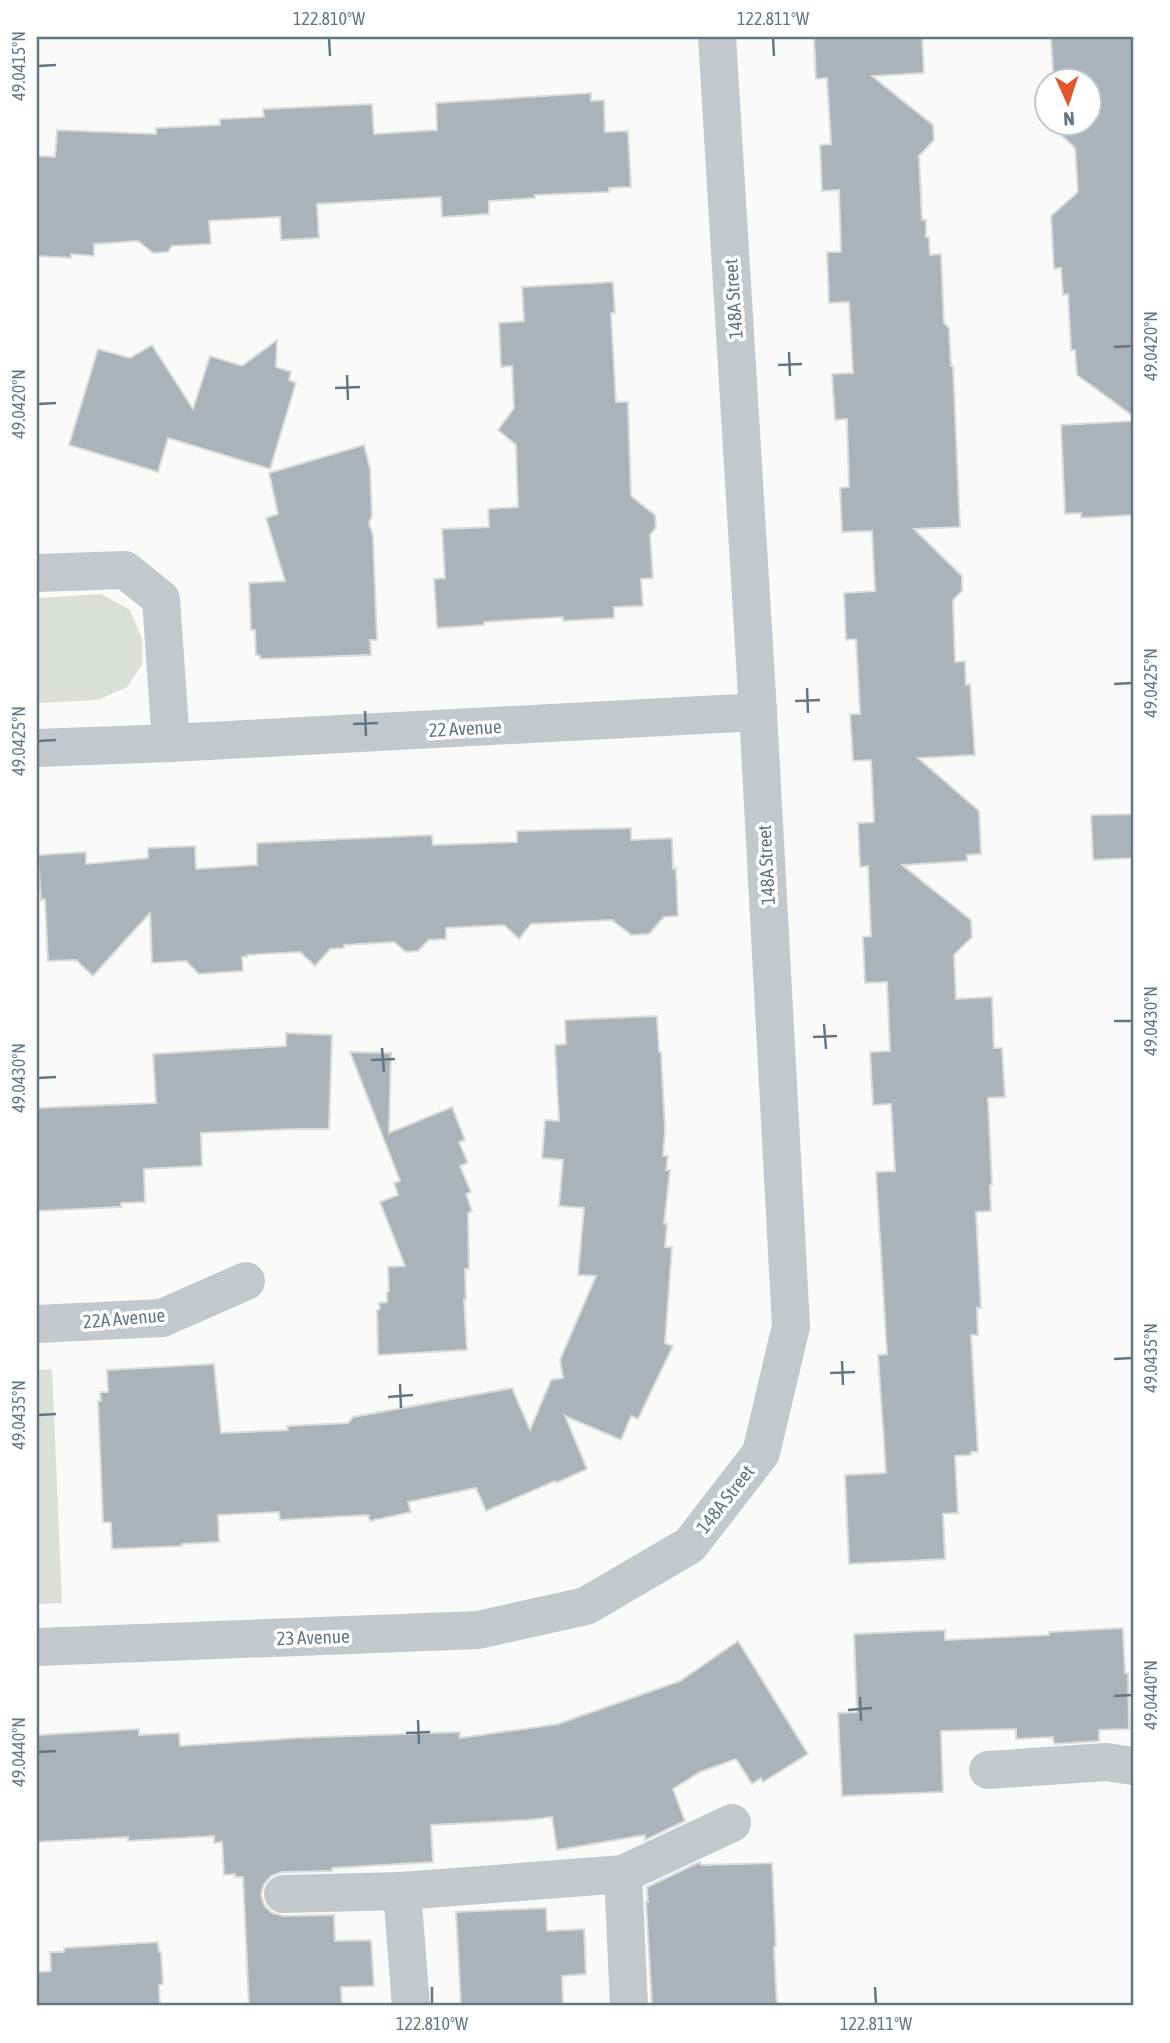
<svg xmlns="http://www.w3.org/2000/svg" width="1170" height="2043" font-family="'Asap Condensed',sans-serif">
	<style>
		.green { fill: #dadfd7 }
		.building { fill: #aab3b9; stroke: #dcdcda; stroke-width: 2 }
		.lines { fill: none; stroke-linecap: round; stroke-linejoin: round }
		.minor { stroke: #c3c8cc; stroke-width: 38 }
		.ticks { fill: none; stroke: #657683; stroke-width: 2.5 }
		.labels { text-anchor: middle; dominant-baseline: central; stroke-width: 7; stroke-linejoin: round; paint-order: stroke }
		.street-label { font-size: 19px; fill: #657683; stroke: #fff }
		.neatline { fill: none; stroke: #657683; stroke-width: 2.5 }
		.ticks-label { font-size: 18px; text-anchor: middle; fill: #657683 }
	</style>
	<rect width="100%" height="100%" fill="#fafaf8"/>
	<g class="green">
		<polygon points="101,594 130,610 142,639 142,665 127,687 98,700 37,703 37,598"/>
		<polygon points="52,1369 62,1603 37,1604 37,1370"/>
	</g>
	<g class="building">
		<polygon points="836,37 922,37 924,73 872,76 933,125 934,140 919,156 922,220 926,220 926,237 929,237 930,255 941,254 944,323 949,328 951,366 953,366 960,527 914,529 962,576 962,591 953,600 955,662 965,661 966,685 970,684 975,755 918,758 979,811 981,854 967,855 967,861 902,865 971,920 972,937 954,955 956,999 992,997 994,1048 1002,1048 1005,1097 988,1098 992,1185 990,1185 991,1211 976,1212 981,1308 977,1308 978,1335 971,1335 978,1452 971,1452 971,1455 955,1456 958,1513 943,1514 945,1559 849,1564 845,1475 886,1473 878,1355 887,1354 876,1172 895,1171 891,1104 873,1105 870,1052 890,1051 887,982 865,983 863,937 871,936 868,866 860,867 858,823 874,822 871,760 853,761 850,714 860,714 856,639 846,640 844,593 875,591 872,531 842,532 840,488 849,487 847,419 835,420 832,374 853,373 849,302 829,303 827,252 841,252 839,190 822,191 820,145 831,144 827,78 816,79 814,38"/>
		<polygon points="1051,37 1133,37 1133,416 1077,375 1075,350 1071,350 1068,294 1063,295 1061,268 1054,269 1051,216 1078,192 1075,148 1061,135 1060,122 1089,122 1089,80 1058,80 1058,72 1053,72"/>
		<polygon points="591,93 591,101 604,100 605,132 628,131 631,187 609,188 609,192 535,195 535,198 489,201 489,214 442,217 441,197 317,204 319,238 281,240 280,217 209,221 211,244 172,246 168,252 153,253 138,241 94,244 94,256 71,254 71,258 37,256 37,156 55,157 57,130 156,134 156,128 220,125 220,119 264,117 263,109 372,104 374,134 437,130 436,103"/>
		<polygon points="613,282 615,313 611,313 616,402 628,402 631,496 655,515 656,528 650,535 653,578 641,579 643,606 614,607 614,618 563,621 563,617 484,622 484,625 437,628 434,579 445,578 442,529 489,527 488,509 518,507 516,445 498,430 514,408 512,366 501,367 499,323 524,321 522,287"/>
		<polygon points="277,340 276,367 291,372 289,380 296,383 270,469 168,438 158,472 69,445 98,349 130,358 152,345 193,409 210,356 242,366"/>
		<polygon points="1133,421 1133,515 1081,518 1081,513 1065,514 1061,425"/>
		<polygon points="364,445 370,468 372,516 369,523 373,536 377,640 370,640 371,655 260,659 260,656 256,655 255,630 251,630 249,583 285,581 266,518 278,514 269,473"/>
		<polygon points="1133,814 1133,858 1093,860 1091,815"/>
		<polygon points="631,828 631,840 672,838 673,869 676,868 678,916 664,917 649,934 631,935 612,920 531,924 519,939 504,925 446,928 446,939 429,940 418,951 406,952 394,942 344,945 344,948 330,949 315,966 300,952 247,955 247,957 242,957 243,971 199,974 186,961 152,963 150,913 93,976 76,960 48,961 45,899 41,900 38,855 86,852 86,864 148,858 148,848 195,846 196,869 257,865 257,843 432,835 433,845 517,842 517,831"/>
		<polygon points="657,1016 659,1052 661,1052 665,1131 663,1156 668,1156 666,1170 670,1170 664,1224 667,1224 665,1247 672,1247 665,1343 673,1346 638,1419 631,1416 621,1440 565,1416 587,1469 556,1483 555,1481 486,1511 476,1488 408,1502 411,1512 370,1521 368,1515 280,1520 279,1512 218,1515 219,1542 182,1544 182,1546 112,1549 111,1523 103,1522 98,1401 101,1401 100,1392 108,1392 107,1370 214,1364 221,1433 288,1430 287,1426 348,1423 353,1417 512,1388 530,1430 551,1380 563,1378 560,1360 596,1276 578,1275 584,1208 559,1206 563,1160 542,1158 545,1120 559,1121 555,1045 566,1044 565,1020"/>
		<polygon points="286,1033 332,1035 329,1129 296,1129 201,1133 202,1166 144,1169 145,1202 121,1203 121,1207 37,1211 37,1108 156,1103 153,1054 286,1046"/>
		<polygon points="350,1052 391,1053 389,1133 452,1107 465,1140 459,1142 468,1163 460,1166 471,1192 466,1194 472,1211 468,1213 469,1269 465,1269 466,1299 464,1299 467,1350 378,1355 377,1310 380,1309 379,1303 387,1302 387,1292 389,1291 388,1267 405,1266 380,1202 398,1195 394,1183 400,1181"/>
		<polygon points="1123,1628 1125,1673 1128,1673 1129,1729 1099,1730 1099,1741 1054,1744 1053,1737 1016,1739 1016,1729 941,1731 943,1792 842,1796 838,1713 857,1712 854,1634 945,1630 945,1640 1049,1635 1049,1632"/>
		<polygon points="738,1641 808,1754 763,1782 761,1778 752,1784 736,1759 700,1772 673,1789 685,1821 645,1840 645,1835 557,1850 552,1817 528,1820 431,1825 433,1862 332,1868 332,1871 282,1872 271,1876 264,1884 261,1894 264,1905 272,1913 284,1916 334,1915 335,1941 371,1940 374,1986 341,1987 342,2006 249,2006 243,1877 235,1877 235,1874 224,1875 222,1842 214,1843 214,1836 128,1841 128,1837 37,1842 37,1735 139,1729 139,1735 179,1733 180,1746 296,1738 460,1732 460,1738 558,1724 680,1681"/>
		<polygon points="700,1862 701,1865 772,1863 776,1947 774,1947 777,2006 652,2006 646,1902 648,1902 647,1887"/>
		<polygon points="546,1908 547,1931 584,1929 586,1974 562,1976 563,2006 461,2006 456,1912"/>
		<polygon points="158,1942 159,1952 161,1952 163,1984 159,1985 160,2006 37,2006 37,1972 51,1971 50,1952 64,1952 64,1948"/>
	</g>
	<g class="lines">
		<g class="minor">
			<polyline points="37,573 125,570 161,599 171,743"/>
			<polyline points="37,748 171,743 758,712"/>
			<polyline points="37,1324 162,1318 246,1281"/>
			<polyline points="37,1647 478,1630 586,1606 690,1545 761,1453 791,1326 758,712 717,37"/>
			<polyline points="988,1770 1106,1762 1133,1766"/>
			<polyline points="623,1874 629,2006"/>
			<polyline points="283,1894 402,1891"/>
			<polyline points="411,2006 402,1891 623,1874 732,1823"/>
		</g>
	</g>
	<path class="ticks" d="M329,38L330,56M773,38L774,56M38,66L56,65M1114,347L1132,346M789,352L790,376M778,365L802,364M347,375L348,400M335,388L360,387M38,404L56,403M1114,684L1132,683M807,688L808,713M795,701L820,700M365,711L366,736M353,724L378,723M38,741L56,740M1114,1021H1132M824,1024L826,1049M813,1037L837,1036M382,1048L384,1072M371,1060L395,1059M38,1078L56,1077M1114,1359L1132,1358M842,1361L843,1385M830,1373L855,1372M400,1384L401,1408M388,1397L413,1395M38,1415L56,1414M1114,1696L1132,1695M860,1697L861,1721M848,1710L872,1708M418,1720L419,1744M406,1733L430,1732M38,1752L56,1751M432,1987V2004M875,1987L876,2004"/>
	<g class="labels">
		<g class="street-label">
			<text transform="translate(733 299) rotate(-94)">148A Street</text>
			<text transform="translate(465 728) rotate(-3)">22 Avenue</text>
			<text transform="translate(766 865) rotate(-93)">148A Street</text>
			<text transform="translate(124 1318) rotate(-5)">22A Avenue</text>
			<text transform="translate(725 1499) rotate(-52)">148A Street</text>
			<text transform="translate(313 1637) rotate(-2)">23 Avenue</text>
		</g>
	</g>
	<rect width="1170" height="2043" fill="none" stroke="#ffffff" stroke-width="77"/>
	<g transform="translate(1068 102) rotate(177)"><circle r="33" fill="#ffffff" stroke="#c1c8cd" stroke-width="2"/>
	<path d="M0-5L12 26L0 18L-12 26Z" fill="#e4572e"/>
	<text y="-10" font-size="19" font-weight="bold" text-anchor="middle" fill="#657683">N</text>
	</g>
	<rect x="38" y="38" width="1094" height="1966" class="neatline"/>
	<g class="ticks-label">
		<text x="329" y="25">122.810°W</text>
		<text x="773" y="25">122.811°W</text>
		<text transform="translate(19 66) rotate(-90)" y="6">49.0415°N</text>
		<text transform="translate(1151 346) rotate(-90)" y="6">49.0420°N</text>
		<text transform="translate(19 404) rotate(-90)" y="6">49.0420°N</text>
		<text transform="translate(1151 683) rotate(-90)" y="6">49.0425°N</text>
		<text transform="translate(19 741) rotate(-90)" y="6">49.0425°N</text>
		<text transform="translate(1151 1021) rotate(-90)" y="6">49.0430°N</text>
		<text transform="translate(19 1078) rotate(-90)" y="6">49.0430°N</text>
		<text transform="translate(1151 1358) rotate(-90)" y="6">49.0435°N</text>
		<text transform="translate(19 1415) rotate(-90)" y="6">49.0435°N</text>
		<text transform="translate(1151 1695) rotate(-90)" y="6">49.0440°N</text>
		<text transform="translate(19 1752) rotate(-90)" y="6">49.0440°N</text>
		<text x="432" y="2030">122.810°W</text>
		<text x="876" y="2030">122.811°W</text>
	</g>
</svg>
